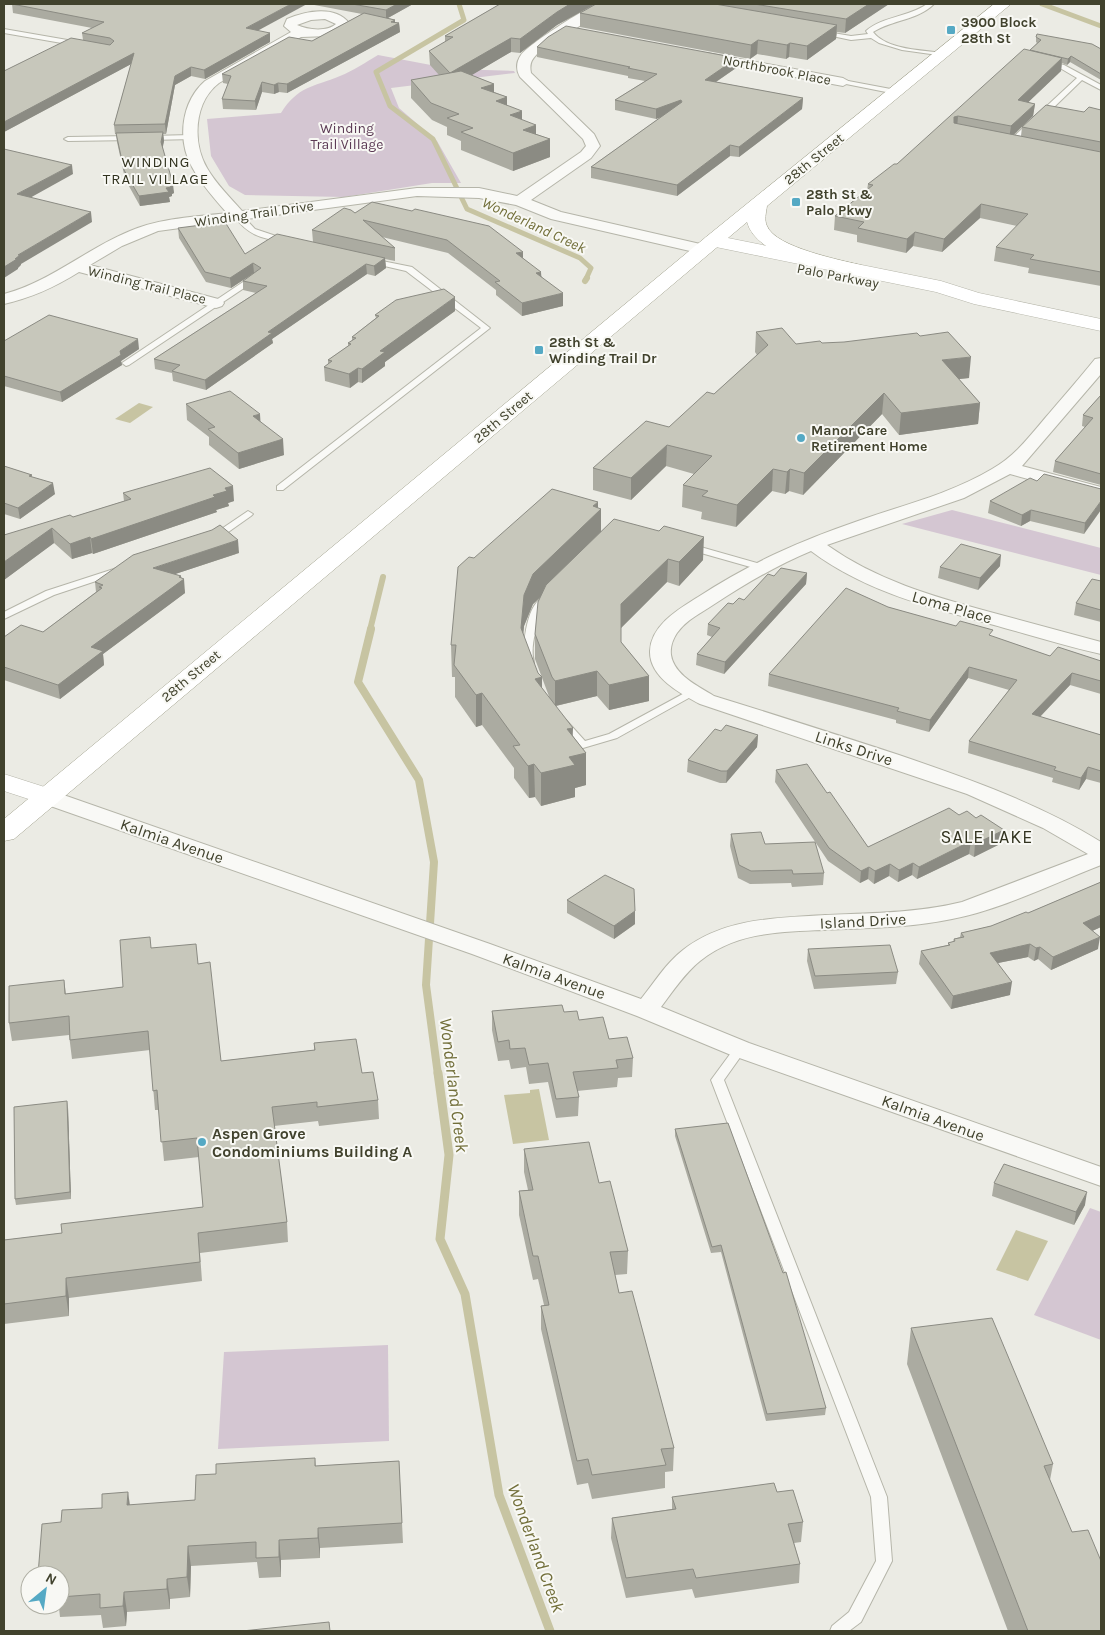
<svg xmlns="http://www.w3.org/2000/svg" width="1105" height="1635" font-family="Karla,sans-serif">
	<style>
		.green { fill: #d4c6d2 }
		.water { fill: #c7c4a2 }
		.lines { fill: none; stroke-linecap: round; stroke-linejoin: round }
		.stream-far3 { stroke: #c7c4a2; stroke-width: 5 }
		.stream-far2 { stroke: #c7c4a2; stroke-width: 6 }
		.stream-far1 { stroke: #c7c4a2; stroke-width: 8 }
		.stream { stroke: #c7c4a2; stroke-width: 9 }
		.lane-casing { stroke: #b5b5a9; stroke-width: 2 }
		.street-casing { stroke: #b5b5a9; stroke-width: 2 }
		.secondary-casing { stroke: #b5b5a9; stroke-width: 1 }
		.highway-casing { stroke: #a0a08c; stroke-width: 1 }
		.lane { fill: #f9f9f6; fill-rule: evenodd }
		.street { fill: #f9f9f6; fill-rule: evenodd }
		.secondary { fill: #fff; fill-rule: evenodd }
		.highway { fill: #fff; fill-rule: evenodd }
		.wall { fill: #ababa1; fill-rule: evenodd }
		.shaded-wall { fill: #8b8b83 }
		.building { fill: #c7c7bb; stroke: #8b8b83 }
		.poi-dot { fill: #55a9c4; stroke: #f8f8f4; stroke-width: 2 }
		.labels { text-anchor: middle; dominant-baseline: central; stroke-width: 4; stroke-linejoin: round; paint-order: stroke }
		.far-poi-label { font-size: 14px; font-weight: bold; fill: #41422d; stroke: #f8f8f4; text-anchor: start }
		.far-street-label { font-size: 14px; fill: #41422d; stroke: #f8f8f4 }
		.far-park-label { font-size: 14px; fill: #5c3b55; stroke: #f8f8f4 }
		.far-neighbourhood-label { font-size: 15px; letter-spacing: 1px; fill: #32331f; stroke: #f8f8f4 }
		.far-water-label { font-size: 15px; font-style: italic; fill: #726f3a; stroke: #f8f8f4 }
		.street-label { font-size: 16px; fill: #41422d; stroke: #f8f8f4 }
		.poi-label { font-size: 16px; font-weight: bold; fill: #41422d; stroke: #f8f8f4; text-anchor: start }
		.neighbourhood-label { font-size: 18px; letter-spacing: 1px; fill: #32331f; stroke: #f8f8f4 }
		.water-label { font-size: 18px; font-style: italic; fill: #726f3a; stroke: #f8f8f4 }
	</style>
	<rect width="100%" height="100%" fill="#ebebe4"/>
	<g class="green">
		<path d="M378,55L452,69L514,71L515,73L391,88L399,108L437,141L461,183H432L344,197L245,195L229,186L211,156L207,119L281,113C298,86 313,87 340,76C353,71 366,62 378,55Z"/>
		<polygon points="952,510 1101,548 1101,575 902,524"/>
		<polygon points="1090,1208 1101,1212 1101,1340 1034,1315"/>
		<polygon points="388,1345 389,1441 218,1449 224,1352"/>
	</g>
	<g class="water">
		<polygon points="139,403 153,407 130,423 115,419"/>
		<polygon points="539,1089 549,1140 513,1144 504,1095 530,1093 530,1090"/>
		<polygon points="1016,1230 1048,1241 1028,1281 996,1270"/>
	</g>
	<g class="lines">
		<g class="stream-far3">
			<polyline points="459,4 464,20 376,72 390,106 433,139 467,209 580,258 591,268 586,279"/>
			<polyline points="1042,4 1101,26"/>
		</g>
		<g class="stream-far2">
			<polyline points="585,281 587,278"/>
			<polyline points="370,630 383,577"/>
		</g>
		<polyline class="stream-far1" points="371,629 358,682 419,780 434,862 426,985 438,1075"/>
		<polyline class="stream" points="438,1073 449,1155 440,1239 465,1294 499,1495 550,1631"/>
		<g class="lane-casing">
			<g id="lane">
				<path d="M927,4H934C918,20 892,20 873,32C887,50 922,50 943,53L945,54V56L902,50L879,43L871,38L851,40L818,33L821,31L851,36L868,34L866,31C883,16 909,17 927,4Z"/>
				<polygon points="4,29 79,42 82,44 79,46 4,33"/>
				<polygon points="1047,61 1064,65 1101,85 1101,90 1082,80 1015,145 1009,145 1009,141 1077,78 1060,68 1045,64 1044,63"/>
				<polygon points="843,80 896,90 899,92 896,94 841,83 840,82"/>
				<polygon points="191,135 195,137 194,139 150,140 146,138 150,136"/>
				<polygon points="131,136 134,136 134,140 68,141 64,139 68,137"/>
				<path d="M234,213H240L255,229L288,240L284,242C260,238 248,235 233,215Z"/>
				<polygon points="367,258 412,267 490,328 283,490 277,490 277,486 481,328 406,271 367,262"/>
				<polygon points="252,276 259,278 129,365 126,366 122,363"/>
				<polygon points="248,511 253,514 251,516 217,540 211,540 211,536"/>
				<polygon points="690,544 764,565 766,567 761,570 687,549 685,547 687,545"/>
				<polygon points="120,567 123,568 125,570 123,572 54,595 4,619 4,612 46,591"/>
				<path d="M546,596L551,599C539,615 529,643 534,663L529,666L525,665L523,659C524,642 526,602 546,596Z"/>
				<polygon points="692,689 697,692 696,694 617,738 583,748 579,747 557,722 558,720 566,720 585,741 609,734"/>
				<polygon points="740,1045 744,1046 746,1049 724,1080 887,1497 892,1561 861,1622 849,1631 830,1631 832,1626 849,1612 876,1561 871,1497 711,1080 736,1046"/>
			</g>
		</g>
		<g class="street-casing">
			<g id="street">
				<path d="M598,4L604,8L603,11L539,52C532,59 529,63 531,73L594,134L600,146L591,158L531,200L561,212L709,246L711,249L709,252L703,254L551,219L516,205L479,198L417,196L158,231L122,246L90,265L222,300L224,303L222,306L216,308L79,272C55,287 31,298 4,304V294C50,282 86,249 130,231C160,218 195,217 227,213C214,198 201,184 192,167C177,140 181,102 205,81L291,32L284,26L287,19C306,11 335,5 349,23L340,34L330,36L301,37L219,83C194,102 192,142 207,168C216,184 230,197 242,211L417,188H479L517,196L581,152L586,146L583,139L520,77C516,70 516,62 521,55C528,45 586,7 598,4ZM325,19L336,24C327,32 308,30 297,25L311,20Z"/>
				<polygon points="707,53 843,78 850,82 843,86 702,60 700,57"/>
				<path d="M1101,358V374L1022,466L1101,487V499L1010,474L964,498L827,545C876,580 932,596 990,612C1027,622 1064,632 1101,642V654C1065,646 1030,635 994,625C929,607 866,592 811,551C777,565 745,584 713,605C701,613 686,620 677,633C673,639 670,647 671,655C674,675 698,686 714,696C776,715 838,735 899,755C969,779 1038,803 1101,842V865C1052,884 1003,909 952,919C909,928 866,928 823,930C779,932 736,932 700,961C685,973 673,991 661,1007L749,1043L1101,1167V1186L731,1055L637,1016L472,954L39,802L36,797L39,792L47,790L55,792L490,944L641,999C654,983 666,963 683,950C724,918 776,918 825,915C871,913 917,913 962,902L1088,854L1043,828L967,794L700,704C681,694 649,677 650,651C651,625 679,609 698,597C750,563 800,541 858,521C903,505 950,494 992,469C1015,456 1029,437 1046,417C1062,398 1079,379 1095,359Z"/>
			</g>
		</g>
		<g class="secondary-casing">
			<g id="secondary">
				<polygon points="713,235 941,281 979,293 1101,319 1101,331 974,304 936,292 706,245 703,241 706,237"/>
				<polygon points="4,774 57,791 61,797 57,803 47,805 4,791"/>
			</g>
		</g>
		<g class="highway-casing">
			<path id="highway" d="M994,4H1011L767,206C766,213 764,220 767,226C776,248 842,260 864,266L867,270L864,274L857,276C826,268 757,258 747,222L14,839L4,841V819L706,237Z"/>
		</g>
		<use href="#lane" class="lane"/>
		<use href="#street" class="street"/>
		<use href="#secondary" class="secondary"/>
		<use href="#highway" class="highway"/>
	</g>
	<g class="wall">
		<polygon points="12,4 258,31 270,42 205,79 191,76 175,85 166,134 163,134 164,141 162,148 174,193 172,194 172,196 169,197 170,202 140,206 125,179 117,142 116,134 115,134 114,125 131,64 4,132 4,71 83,40 82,33 92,28 13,13"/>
		<polygon points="309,4 413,4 388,18 395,20 395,22 399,23 400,32 287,93 279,92 274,94 262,92 256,110 223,109 222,99 228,84 223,83 222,74 312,41 362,14"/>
		<polygon points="500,4 595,4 557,25 520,53 511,52 471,75 494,84 494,92 507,97 507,105 536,134 550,139 550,157 513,171 461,150 461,141 447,135 447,127 432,120 411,98 411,80 439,75 430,65 429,51 445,42 445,36"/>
		<polygon points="596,4 889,4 845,33 837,32 836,39 807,60 789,57 786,59 757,54 750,59 580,27 580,13"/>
		<polygon points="1036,37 1101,49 1101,80 1070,62 1067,65 1062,63 1061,71 1028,102 1035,104 1033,116 1014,135 1021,136 1022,127 1084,112 1101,110 1101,286 1028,273 1029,268 994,261 996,247 1017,226 980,218 942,252 913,246 906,253 857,242 857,235 834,230 835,216 867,190 868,184 897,164 1030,51 1037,43 1036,42"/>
		<polygon points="537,47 736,68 716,82 803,98 802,109 739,157 730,156 677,196 591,178 591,167 661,117 656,119 615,110 615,100 645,81 628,78 628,76 537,57"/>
		<polygon points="355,213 523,258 542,277 563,306 522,316 496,295 496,290 448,253 382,237 395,248 395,261 385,259 386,268 375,276 367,274 272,339 273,343 206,390 173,381 172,373 155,369 154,359 256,293 243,290 243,281 249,276 231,288 206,282 179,238 178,228 245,254 313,242 312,230"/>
		<polygon points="455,311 385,362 385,366 362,383 358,382 350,388 325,381 324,367 328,364 328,360 348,346 348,343 352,341 352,337 376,318 375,315"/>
		<polygon points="756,332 796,344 822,343 969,378 959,379 980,403 978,424 899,435 882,414 803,495 789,491 785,494 772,491 736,527 701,519 702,512 682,507 683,485 694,474 666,466 631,500 593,490 593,468 669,427 714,394 757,355 755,352"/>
		<polygon points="4,341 139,349 121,361 122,365 62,402 4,386"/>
		<polygon points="1101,395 1101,485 1053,472 1055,461 1085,427 1082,426 1083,415"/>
		<polygon points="186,404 260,421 284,455 239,469 209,445 209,437 187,420"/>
		<polygon points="4,466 32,475 32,477 55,494 20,519 4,514"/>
		<polygon points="1037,481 1101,489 1084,534 1030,521 1021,526 988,513 990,501"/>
		<polygon points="123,493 234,501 228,503 229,506 216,510 217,512 93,554 92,553 72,559 54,543 4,580 4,535 73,517 124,501"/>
		<path d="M601,509V531L703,560L679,586L667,582L621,628V642L649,676V701L609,710L597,696L556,706L573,736L586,753V785L575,788V797L541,806L535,797L529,798L514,778V768L482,725L476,727L455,697V677H452L451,645L474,558ZM540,598L535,634V659L550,699L542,688L523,634L524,626L533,604Z"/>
		<polygon points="239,553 175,574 181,576 185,593 103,654 104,665 60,699 4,680 4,637 43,632 96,592 95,582"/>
		<polygon points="1000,566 978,590 938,578 940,567"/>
		<polygon points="807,573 806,584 724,674 696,665 697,654 712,637 707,635 708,624 733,604 744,600 774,576"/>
		<polygon points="1101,581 1101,622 1074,615 1076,603"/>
		<polygon points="888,607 992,637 1050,656 1101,661 1101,694 1070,685 1040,717 1101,735 1101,783 1086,779 1079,790 1052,782 1053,778 968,753 969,741 1009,690 968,678 929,732 896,723 896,720 768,686 769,674"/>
		<polygon points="721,731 758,735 757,747 726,783 720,783 687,772 688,760"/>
		<polygon points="776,770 827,793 868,847 959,815 976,818 1004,830 1002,843 974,857 969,854 917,879 912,875 898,882 889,876 874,884 868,879 860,883 828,861 775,782"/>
		<polygon points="731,834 765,844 824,873 823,885 792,887 791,883 750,884 738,878 730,846"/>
		<polygon points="1101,882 1101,927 1092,931 1098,949 1051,970 1038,959 1034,961 1028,957 998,963 1010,995 951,1009 919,964 921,951 948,945 948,943 953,942 954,939 960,937 961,933 991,926 1028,913"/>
		<polygon points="567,900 635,911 635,924 614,939 567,913"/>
		<polygon points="151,948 198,964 221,1061 314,1050 314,1043 362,1073 378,1100 379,1119 319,1126 318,1121 274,1126 287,1222 288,1242 200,1253 202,1281 69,1298 69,1316 4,1324 4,1240 62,1233 203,1207 199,1157 164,1161 159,1110 155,1110 150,1050 72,1059 69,1035 12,1041 9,1023 64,980 66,994 123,987"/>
		<polygon points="808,949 898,972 896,984 814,989 807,961"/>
		<polygon points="492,1011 564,1012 579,1020 609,1039 633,1058 632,1077 618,1078 617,1087 577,1091 579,1097 578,1116 556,1118 548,1082 529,1084 526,1067 511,1069 509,1060 498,1061 492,1030"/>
		<polygon points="68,1108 71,1199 16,1205 15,1199"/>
		<polygon points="675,1129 826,1408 825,1415 766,1421 721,1252 711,1253 675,1136"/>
		<polygon points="524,1149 599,1183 628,1251 627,1274 615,1275 619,1293 674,1448 673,1471 665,1472 665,1488 592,1499 588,1483 577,1485 541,1329 541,1306 544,1305 538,1279 533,1280 519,1215 519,1191 528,1190 524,1172"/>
		<polygon points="994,1183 1085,1205 1074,1225 992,1196"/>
		<polygon points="911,1328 1053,1464 1050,1480 1101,1631 1008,1631 907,1364"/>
		<polygon points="315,1458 316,1466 399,1461 403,1543 320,1548 320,1558 281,1560 281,1577 259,1578 257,1562 191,1566 190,1597 170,1599 170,1609 127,1612 126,1626 103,1628 101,1615 60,1617 59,1608 40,1609 39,1605 60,1605 61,1522 102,1508 195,1500 216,1474"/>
		<polygon points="777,1492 803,1522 801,1542 794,1543 800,1564 799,1583 695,1598 692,1589 626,1598 611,1538 612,1518 672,1509 672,1497"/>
	</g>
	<g class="shaded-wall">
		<polygon points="291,4 307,4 246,37 246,28"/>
		<polygon points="397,4 413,4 386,19 386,10"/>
		<polygon points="570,4 595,4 557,25 520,53 520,39 557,12"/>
		<polygon points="869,4 889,4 845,33 846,19"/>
		<polygon points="395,20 395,25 399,23 400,32 287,93 287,84"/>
		<polygon points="837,25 836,39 807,60 807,46"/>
		<polygon points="270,33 270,42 205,79 204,70"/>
		<polygon points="511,38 511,52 450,88 450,73"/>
		<polygon points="758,40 757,54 750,59 751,45"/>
		<polygon points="790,43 789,57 786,59 787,45"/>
		<polygon points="134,53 135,62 4,132 4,122"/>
		<polygon points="1071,56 1070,62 1067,65 1068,59"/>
		<polygon points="737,58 736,68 704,90 705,80"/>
		<polygon points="1062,58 1061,71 1017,113 1018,100"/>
		<polygon points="191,67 191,76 175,85 166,134 165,124 175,76"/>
		<polygon points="262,82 262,92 256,110 255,101"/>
		<polygon points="278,83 279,92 274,94 274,85"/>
		<polygon points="494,84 494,101 481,88"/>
		<polygon points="507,97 507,115 496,101"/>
		<polygon points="803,98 802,109 739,157 739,147"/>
		<polygon points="681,100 681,110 656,119 656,109"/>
		<polygon points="1035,104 1033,116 1009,139 1011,126"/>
		<polygon points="522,111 522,128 510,115"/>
		<polygon points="958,116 957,129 953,130 954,117"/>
		<polygon points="536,125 536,143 523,130"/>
		<polygon points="163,132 164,141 162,152 161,142"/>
		<polygon points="550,139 550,157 513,171 513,153"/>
		<polygon points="730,145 730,156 677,196 677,185"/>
		<polygon points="72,165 73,174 19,204 17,194"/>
		<polygon points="169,184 173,184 174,193 172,194 172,196 169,197 170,202 140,206 139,196 166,188"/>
		<polygon points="981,204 980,218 942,252 944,239"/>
		<polygon points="91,212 92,222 21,264 21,265 18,268 18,269 4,278 4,267 15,259 18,255"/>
		<polygon points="915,232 913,246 906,253 907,239"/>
		<polygon points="523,252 523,264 516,253"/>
		<polygon points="385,258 386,268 375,276 374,266"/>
		<polygon points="253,263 254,273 231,288 230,278"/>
		<polygon points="366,264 367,274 272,339 273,343 206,390 205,380 268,332"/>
		<polygon points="541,272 542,285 536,273"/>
		<polygon points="563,293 563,306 522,316 522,303"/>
		<polygon points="455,297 455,311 385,362 385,366 362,383 362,369 380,351"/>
		<polygon points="138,339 139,349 121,361 122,365 62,402 60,392"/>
		<polygon points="971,357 969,378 940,381 942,360"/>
		<polygon points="358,368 358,382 350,388 349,374"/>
		<polygon points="884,393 882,414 803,495 804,473"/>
		<polygon points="980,403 978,424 899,435 901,413"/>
		<polygon points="260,414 261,430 253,416"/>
		<polygon points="283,439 284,455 239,469 238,453"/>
		<polygon points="667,445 666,466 631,500 631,478"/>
		<polygon points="773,469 772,491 736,527 737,505"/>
		<polygon points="790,469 789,491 785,494 787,472"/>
		<polygon points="53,483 55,494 20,519 18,508"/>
		<polygon points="233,486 234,501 228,503 229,506 216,510 217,512 93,554 91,539 213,495 225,488"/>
		<polygon points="1101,501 1101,510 1084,534 1085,523"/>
		<polygon points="598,502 598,512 601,509 601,539 533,604 524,626 521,659 521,628 524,595 533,574 593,506"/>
		<polygon points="1031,510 1030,521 1021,526 1022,515"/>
		<polygon points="52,528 54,543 4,580 4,562"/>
		<polygon points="90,537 92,553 72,559 70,544"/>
		<polygon points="704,537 703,560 679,586 679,562"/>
		<polygon points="238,540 239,553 154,581 153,568"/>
		<polygon points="1001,555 1000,566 978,590 980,578"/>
		<polygon points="668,559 667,582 621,628 621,604"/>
		<polygon points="807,573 806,584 724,674 725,662"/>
		<polygon points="181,576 181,580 184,579 185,593 103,654 104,665 60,699 58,685 91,647"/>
		<polygon points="969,667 968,678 929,732 930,720"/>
		<polygon points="597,671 597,696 555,706 555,681"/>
		<polygon points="1072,673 1070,685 1031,726 1032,714"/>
		<polygon points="649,676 649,701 609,710 609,685"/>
		<polygon points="542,677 542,709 535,679"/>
		<polygon points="482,693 482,725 476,727 476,695"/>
		<polygon points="573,728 572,756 586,753 586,785 575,788 575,797 541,806 541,773 567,729"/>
		<polygon points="758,735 757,747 726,783 727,771"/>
		<polygon points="534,764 535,797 529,798 528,766"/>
		<polygon points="1088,767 1086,779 1079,790 1081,778"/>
		<polygon points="1004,830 1002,843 974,857 975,844"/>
		<polygon points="971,841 969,854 917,879 919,867"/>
		<polygon points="913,863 912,875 898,882 899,870"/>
		<polygon points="890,864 889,876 874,884 875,871"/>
		<polygon points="869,867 868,879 860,883 861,871"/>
		<polygon points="635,911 635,924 614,939 614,926"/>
		<polygon points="1101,915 1101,927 1081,936 1083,923"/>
		<polygon points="1100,937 1098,949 1051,970 1053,957"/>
		<polygon points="1030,944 1028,957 988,965 990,953"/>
		<polygon points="1040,947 1038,959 1034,961 1036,948"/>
		<polygon points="1012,982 1010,995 951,1009 953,996"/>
		<polygon points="67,1101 68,1108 71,1199 70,1192"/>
		<polygon points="1087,1192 1085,1205 1074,1225 1076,1212"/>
		<polygon points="66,1278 69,1298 69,1316 66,1296"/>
		<polygon points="128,1492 131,1512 127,1505"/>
		<polygon points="318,1528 320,1548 320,1558 318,1538"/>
		<polygon points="279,1540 281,1560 281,1577 279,1557"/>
		<polygon points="188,1546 191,1566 190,1597 187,1577"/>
		<polygon points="167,1579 170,1599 170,1609 167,1589"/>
		<polygon points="124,1592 127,1612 126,1626 123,1606"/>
	</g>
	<g class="building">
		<polygon points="12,4 291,4 246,28 270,33 204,70 191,67 175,76 165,124 114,125 134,53 4,122 4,71 71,38 110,45 114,41 110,38 82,33 104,22"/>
		<polygon points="352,4 397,4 386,10"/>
		<polygon points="500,4 570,4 557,12 520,39 511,38 450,73 429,51 453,37 445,36"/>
		<polygon points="596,4 715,4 837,25 807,46 790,43 787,45 758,40 751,45 580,13"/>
		<polygon points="754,4 869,4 846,19"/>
		<polygon points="364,13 395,20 391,22 399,23 287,84 278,83 274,85 262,82 255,101 222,99 231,76 222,74 289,37 312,41"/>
		<polygon points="566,26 737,58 705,80 803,98 739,147 730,145 677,185 591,167 682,102 681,100 656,109 615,100 657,74 628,68 630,67 537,47 548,37"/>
		<polygon points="1037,34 1092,44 1101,49 1101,74 1071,56 1068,59 1030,50 1041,40 1036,37"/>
		<polygon points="1024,49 1062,58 1018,100 1035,104 1011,126 958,116 954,117 954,123 1101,152 1101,272 1030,259 1034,255 996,247 1028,214 981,204 944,239 915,232 907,239 858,228 864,222 835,216 873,185 868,184 894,164 897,164"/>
		<polygon points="461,71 494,84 481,88 507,97 496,101 522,111 510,115 536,125 523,130 550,139 513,153 461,132 473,128 447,118 459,114 431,103 411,80"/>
		<polygon points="1046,105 1084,112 1089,107 1101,110 1101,142 1022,127"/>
		<polygon points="163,132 161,142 173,184 169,184 171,187 166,188 169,192 139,196 124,170 116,133"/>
		<polygon points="4,149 72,165 17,194 91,212 18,255 20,255 15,259 17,259 4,267"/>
		<polygon points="372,202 412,211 415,209 489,226 523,252 516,253 541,272 536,273 563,293 522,303 495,282 500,281 447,240 363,220 395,248 312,230 344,208 351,210 355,213"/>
		<polygon points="225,222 245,254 277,234 385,258 374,266 366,264 268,332 272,333 205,380 172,371 180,365 154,359 267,286 243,281 261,268 253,263 230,278 205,272 178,228"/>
		<polygon points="444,289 455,297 380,351 385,352 362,369 358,368 349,374 324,367 332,361 328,360 351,344 348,343 356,338 352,337 379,316 375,315 396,300"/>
		<polygon points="49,315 138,339 120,351 121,355 60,392 4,376 4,341"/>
		<polygon points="782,328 796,344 820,341 822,343 844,342 917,333 920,336 948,332 971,357 942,360 980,403 901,413 884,393 804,473 790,469 787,472 773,469 737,505 702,496 708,491 683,485 712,456 667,445 631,478 593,468 646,421 669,427 707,392 714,394 768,345 756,332"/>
		<polygon points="230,391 260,414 253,416 283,439 238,453 208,429 215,427 186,404"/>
		<polygon points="1101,395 1101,474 1055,461 1093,418 1083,415"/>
		<polygon points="4,466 32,475 29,476 53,483 18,508 4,503"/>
		<polygon points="210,468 233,486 225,488 227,491 213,495 215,497 91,539 90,537 70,544 52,528 4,562 4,535 70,515 73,517 131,499 123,493"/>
		<polygon points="1044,474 1101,489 1101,501 1085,523 1031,510 1022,515 990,501 1030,478 1037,481"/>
		<polygon points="552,489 598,502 593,506 601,509 533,574 524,595 521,628 538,673 542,677 535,679 573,728 567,729 586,753 569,757 575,765 541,773 534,764 528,766 513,746 520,745 482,693 476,695 454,665 456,645 451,645 458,567 469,557 474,558"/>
		<polygon points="614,519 659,531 664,526 704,537 679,562 668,559 621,604 621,642 649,676 609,685 597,671 555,681 552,677 535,634 538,602 546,585"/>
		<polygon points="220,525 238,540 153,568 181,576 179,577 184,579 91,647 103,651 58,685 4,667 4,637 21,625 43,632 102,588 99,587 103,585 95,582 133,555 212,530"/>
		<polygon points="961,544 1001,555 980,578 940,567"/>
		<polygon points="781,568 807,573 725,662 697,654 720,628 708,624 728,603 733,604 739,598 744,600 768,574 774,576"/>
		<polygon points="1092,579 1101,581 1101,610 1076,603"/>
		<polygon points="846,588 888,607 956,626 960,621 993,630 989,635 1050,656 1058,647 1101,661 1101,681 1072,673 1032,714 1101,735 1101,771 1088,767 1081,778 1054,770 1056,767 969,741 1017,680 969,667 930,720 897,711 899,708 769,674"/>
		<polygon points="726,725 758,735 727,771 721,771 688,760 715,729 721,731"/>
		<polygon points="807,764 827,793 830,792 868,847 949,808 959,815 967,811 976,818 981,815 1004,830 975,844 971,841 919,867 913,863 899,870 890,864 875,871 869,867 861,871 829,848 776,770"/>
		<polygon points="761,832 765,844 815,842 824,873 793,874 792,870 751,871 739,865 731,834"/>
		<polygon points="605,875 634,889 635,911 614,926 567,900"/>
		<polygon points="1101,882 1101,915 1083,923 1100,937 1053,957 1040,947 1036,948 1030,944 990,953 1012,982 953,996 921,951 950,945 948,943 955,941 954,939 964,937 961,933 991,926 1026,912 1028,913"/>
		<polygon points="150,937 151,948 196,944 198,964 210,962 221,1061 315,1050 314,1043 356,1039 362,1073 373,1072 378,1100 317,1107 317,1102 272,1107 287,1222 198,1233 200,1262 66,1278 66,1296 4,1304 4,1240 62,1233 61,1224 203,1207 197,1138 161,1142 157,1090 153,1091 148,1031 70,1040 69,1016 9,1023 9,986 64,980 65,994 123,987 120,940"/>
		<polygon points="890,945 898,972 815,976 808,949"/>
		<polygon points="562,1005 564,1012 577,1011 579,1020 603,1017 609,1039 627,1037 633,1058 616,1060 618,1068 573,1072 579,1097 556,1099 548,1063 529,1065 525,1048 510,1049 509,1040 498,1042 492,1011"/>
		<polygon points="67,1101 70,1192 15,1199 14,1107"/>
		<polygon points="728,1123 783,1273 786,1272 826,1408 767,1414 721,1245 712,1247 675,1129"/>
		<polygon points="589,1142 599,1183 610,1181 628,1251 610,1252 619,1293 632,1291 674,1448 661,1449 666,1465 592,1475 588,1459 577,1461 541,1306 549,1305 538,1256 533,1256 519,1191 533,1190 524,1149"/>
		<polygon points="1004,1164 1087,1192 1076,1212 994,1183"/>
		<polygon points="992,1318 1053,1464 1044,1466 1072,1532 1088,1530 1101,1561 1101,1631 1028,1631 911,1328"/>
		<polygon points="315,1458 315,1466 399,1461 402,1523 318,1528 318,1538 279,1540 279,1557 256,1558 256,1542 188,1546 187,1577 167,1579 167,1589 124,1592 123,1606 100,1608 100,1594 60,1597 60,1575 38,1575 42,1524 61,1522 62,1510 102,1508 102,1494 128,1492 127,1505 195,1500 196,1475 216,1474 216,1464"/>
		<polygon points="774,1483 777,1492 793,1490 803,1522 788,1524 800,1564 696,1578 693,1569 626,1578 612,1518 676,1509 672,1497"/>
		<polygon points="329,1622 330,1631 242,1631"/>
	</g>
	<g class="poi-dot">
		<rect x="946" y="25" width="10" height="10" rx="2.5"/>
		<rect x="791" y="197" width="10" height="10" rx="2.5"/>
		<rect x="534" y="345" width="10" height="10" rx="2.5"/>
		<circle cx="801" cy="438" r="5"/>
		<circle cx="202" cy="1142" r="5"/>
	</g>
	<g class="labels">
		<g class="far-poi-label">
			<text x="961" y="22">3900 Block<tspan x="961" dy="16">28th St</tspan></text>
			<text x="806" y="194">28th St &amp;<tspan x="806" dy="16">Palo Pkwy</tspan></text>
			<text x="549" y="342">28th St &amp;<tspan x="549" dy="16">Winding Trail Dr</tspan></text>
			<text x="811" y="430">Manor Care<tspan x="811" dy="16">Retirement Home</tspan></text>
		</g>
		<g class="far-street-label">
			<text transform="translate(777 70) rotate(11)">Northbrook Place</text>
			<text transform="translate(814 159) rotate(-39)">28th Street</text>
			<text transform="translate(254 214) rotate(-8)">Winding Trail Drive</text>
			<text transform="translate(838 276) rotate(11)">Palo Parkway</text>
			<text transform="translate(147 285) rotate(14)">Winding Trail Place</text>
			<text transform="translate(503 417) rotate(-40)">28th Street</text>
			<text transform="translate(191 676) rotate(-40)">28th Street</text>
		</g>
		<g class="far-park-label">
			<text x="347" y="128">Winding<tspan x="347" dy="16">Trail Village</tspan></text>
		</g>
		<g class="far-neighbourhood-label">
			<text x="156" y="162">WINDING<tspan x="156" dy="17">TRAIL VILLAGE</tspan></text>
		</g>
		<g class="far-water-label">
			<text transform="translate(534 225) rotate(25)">Wonderland Creek</text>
		</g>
		<g class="street-label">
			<text transform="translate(952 607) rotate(16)">Loma Place</text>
			<text transform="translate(854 748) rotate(18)">Links Drive</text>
			<text transform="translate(172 841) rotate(19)">Kalmia Avenue</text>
			<text transform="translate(863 921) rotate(-3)">Island Drive</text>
			<text transform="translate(554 976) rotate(20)">Kalmia Avenue</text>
			<text transform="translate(933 1118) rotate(20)">Kalmia Avenue</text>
		</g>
		<g class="poi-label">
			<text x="212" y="1133">Aspen Grove<tspan x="212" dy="18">Condominiums Building A</tspan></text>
		</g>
		<g class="neighbourhood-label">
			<text x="987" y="837">SALE LAKE</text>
		</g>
		<g class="water-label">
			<text transform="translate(454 1085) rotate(83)">Wonderland Creek</text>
			<text transform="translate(536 1548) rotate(70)">Wonderland Creek</text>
		</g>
	</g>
	<rect width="1105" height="1635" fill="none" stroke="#41422d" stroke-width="10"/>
	<g transform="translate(45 1590) rotate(29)"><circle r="24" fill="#f8f8f4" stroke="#afafa4"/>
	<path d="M0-4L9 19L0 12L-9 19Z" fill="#55a9c4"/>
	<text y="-8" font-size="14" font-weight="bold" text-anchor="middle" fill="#41422d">N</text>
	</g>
</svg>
